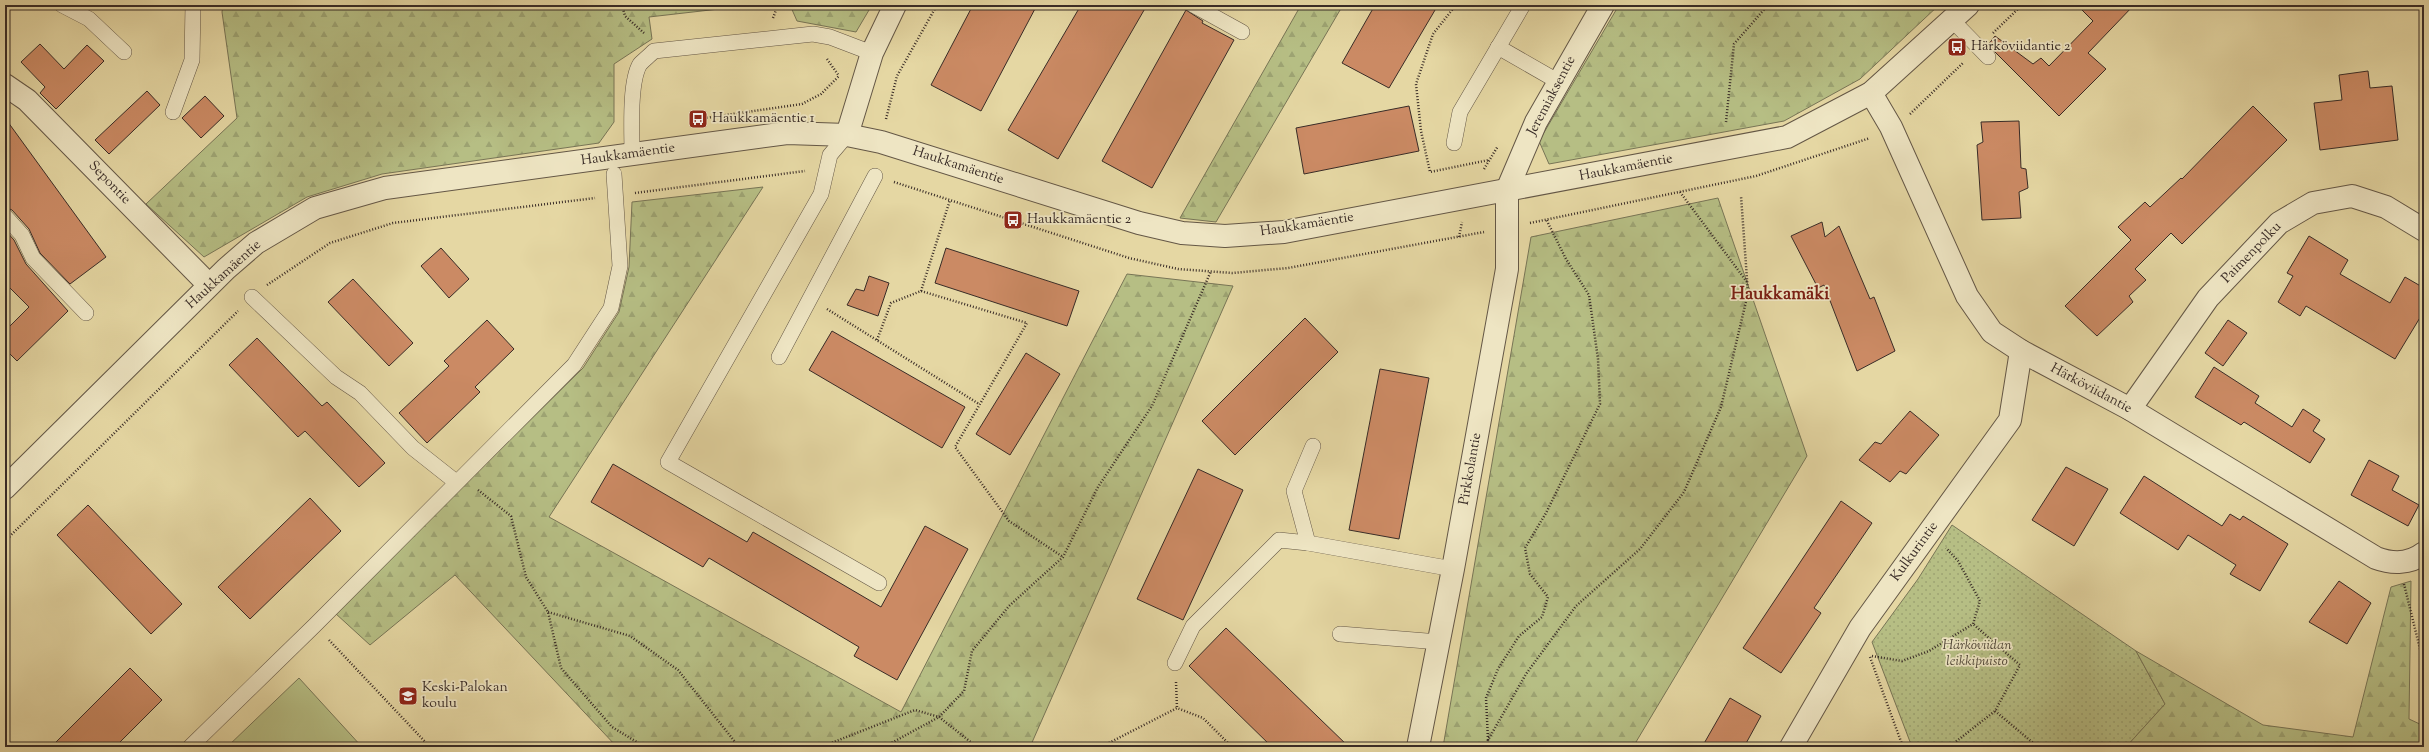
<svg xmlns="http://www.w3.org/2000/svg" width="2429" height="752" font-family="'Sorts Mill Goudy',serif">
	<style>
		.grass { fill: url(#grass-dots); stroke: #787556 }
		.forest { fill: url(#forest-firs); stroke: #787556 }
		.pitch { fill: #b6be84; stroke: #787556 }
		.building { fill: #cb8a64; stroke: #392c27 }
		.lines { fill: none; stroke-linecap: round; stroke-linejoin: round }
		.service-casing { stroke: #645746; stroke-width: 16 }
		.minor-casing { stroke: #645746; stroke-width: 24 }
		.tertiary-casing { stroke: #645746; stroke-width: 24 }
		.path { stroke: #392c27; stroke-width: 2.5; stroke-dasharray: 1 2; stroke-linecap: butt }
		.service { stroke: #eee5c3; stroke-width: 15 }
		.minor { stroke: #eee5c3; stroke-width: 22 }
		.tertiary { stroke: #eee5c3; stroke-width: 22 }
		.labels { text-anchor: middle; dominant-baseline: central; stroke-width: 3.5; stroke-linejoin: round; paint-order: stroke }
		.poi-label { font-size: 14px; fill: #392c27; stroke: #eee5c3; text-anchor: start }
		.street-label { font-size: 14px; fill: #392c27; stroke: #eee5c3 }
		.park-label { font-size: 14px; font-style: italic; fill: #52493a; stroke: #eee5c3 }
		.district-label { font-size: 18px; font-weight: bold; fill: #7a1f14; stroke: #eee5c3 }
	</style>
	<defs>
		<pattern id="grass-dots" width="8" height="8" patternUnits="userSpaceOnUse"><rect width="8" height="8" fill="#b6be84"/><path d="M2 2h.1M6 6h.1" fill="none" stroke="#9da372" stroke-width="1.8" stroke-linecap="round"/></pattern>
		<pattern id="forest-firs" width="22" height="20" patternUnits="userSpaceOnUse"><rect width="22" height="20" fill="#b6be84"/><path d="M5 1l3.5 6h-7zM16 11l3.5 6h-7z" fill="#9da372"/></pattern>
	</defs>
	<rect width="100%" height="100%" fill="#e5d7a3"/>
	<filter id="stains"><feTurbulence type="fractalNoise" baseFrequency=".005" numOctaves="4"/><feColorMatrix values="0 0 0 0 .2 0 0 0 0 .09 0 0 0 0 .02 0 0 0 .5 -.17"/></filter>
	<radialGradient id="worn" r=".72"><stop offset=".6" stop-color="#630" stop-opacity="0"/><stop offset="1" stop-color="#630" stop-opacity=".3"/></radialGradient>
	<polygon class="grass" points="1952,525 2136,651 2165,704 2126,747 1912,747 1872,642 1918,579"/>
	<g class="forest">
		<polygon points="223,5 754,5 649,17 652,39 614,64 614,122 599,143 382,174 307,197 204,257 146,204 237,118 222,12"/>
		<polygon points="790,5 872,5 856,32 797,21"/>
		<polygon points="1301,5 1343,5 1216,222 1180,218"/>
		<polygon points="1619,5 1939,5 1860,79 1784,121 1549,164 1539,141"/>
		<polygon points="763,187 549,517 901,712 1127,274 1233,286 1030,747 617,747 455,575 370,645 335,613 583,368 619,312 629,267 632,202"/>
		<polygon points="1718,198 1807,456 1633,747 1443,747 1531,237"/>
		<polygon points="2411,581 2409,719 2424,726 2424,747 2126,747 2165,704 2136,651 2263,725 2353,737 2391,587"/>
	</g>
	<polygon class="pitch" points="299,678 362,747 227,747"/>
	<g class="building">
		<polygon points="973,5 1037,5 981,111 931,85"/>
		<polygon points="1081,5 1147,5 1058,159 1008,130"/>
		<polygon points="1375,5 1438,5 1389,88 1342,63"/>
		<polygon points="2077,5 2134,5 2088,53 2106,69 2059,116 1988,45 1995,36 2033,64 2041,58 2049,66 2093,21"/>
		<polygon points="1186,10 1203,21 1202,23 1234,40 1152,188 1102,161"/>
		<polygon points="40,44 64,69 87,45 104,61 56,109 40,93 45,87 21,62"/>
		<polygon points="2368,71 2370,88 2392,86 2398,140 2320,150 2314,103 2342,100 2339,75"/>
		<polygon points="147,91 160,105 109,154 95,140"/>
		<polygon points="205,96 224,116 201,138 182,118"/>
		<polygon points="1409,106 1419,151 1304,174 1296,128"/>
		<polygon points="2253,106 2287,140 2182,244 2171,233 2135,269 2146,280 2129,296 2133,302 2097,336 2065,306 2131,240 2118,227 2145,202 2150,207 2181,178 2182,179"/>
		<polygon points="5,118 106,257 70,284 40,253 29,229 12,210 5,207"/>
		<polygon points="2019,121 2021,168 2026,169 2028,188 2019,192 2021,218 1982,220 1977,145 1983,142 1981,122"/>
		<polygon points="1822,222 1825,237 1839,226 1870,299 1874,297 1895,351 1857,371 1824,285 1818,288 1791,236"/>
		<polygon points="5,230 14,240 26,264 68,311 17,361 5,349 5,331 29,307 5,283"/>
		<polygon points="2309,236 2348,260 2340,274 2390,303 2405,277 2424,288 2424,311 2395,359 2306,306 2300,316 2278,302 2293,276 2287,273"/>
		<polygon points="441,248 469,279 449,298 421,266"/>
		<polygon points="946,248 1079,291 1067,326 935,283"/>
		<polygon points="869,276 889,283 878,316 847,305 856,289 864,291"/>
		<polygon points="353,279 413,343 389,366 328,302"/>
		<polygon points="1305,318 1338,352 1235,455 1202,421"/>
		<polygon points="487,320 514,349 475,387 480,392 427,443 399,413 449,366 444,361"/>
		<polygon points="2228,320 2247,333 2223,366 2205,353"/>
		<polygon points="832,331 965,407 942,448 809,370"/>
		<polygon points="257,338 322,406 327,402 385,463 359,487 305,431 298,437 229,365"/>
		<polygon points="1026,353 1060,374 1010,455 976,434"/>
		<polygon points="2214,367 2259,396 2255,403 2292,427 2303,409 2320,420 2313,431 2325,439 2310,463 2244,422 2241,425 2195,397"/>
		<polygon points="1380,369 1429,378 1399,539 1349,530"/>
		<polygon points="1910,411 1939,435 1906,474 1900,471 1890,482 1859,460 1875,442 1881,444"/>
		<polygon points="2369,460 2399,476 2392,490 2419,505 2408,526 2351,495"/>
		<polygon points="613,464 747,542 753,532 881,607 925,526 968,549 897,680 854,656 859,647 709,558 703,567 591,502"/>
		<polygon points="2066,467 2108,489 2074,546 2032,520"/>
		<polygon points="1198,469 1243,490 1183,620 1137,599"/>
		<polygon points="2144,476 2222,526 2230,514 2240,520 2243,516 2288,544 2260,591 2230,574 2236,565 2188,535 2178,550 2120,513"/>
		<polygon points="310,498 341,531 250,619 218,587"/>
		<polygon points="1841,501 1872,523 1814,608 1821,613 1781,673 1743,648"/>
		<polygon points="88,505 182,604 151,634 57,535"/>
		<polygon points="2339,581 2371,603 2347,644 2309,622"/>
		<polygon points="1226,628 1349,747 1272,747 1189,666"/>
		<polygon points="130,668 162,700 115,747 51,747"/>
		<polygon points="1730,698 1761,716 1744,747 1702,747"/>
	</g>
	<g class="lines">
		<g class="service-casing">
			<g id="service">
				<polyline points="62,5 89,19 124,52"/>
				<polyline points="1193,5 1242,32"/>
				<polyline points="1952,20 1988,57"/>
				<polyline points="1498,47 1559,82"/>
				<polyline points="173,112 192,60 193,5"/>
				<polyline points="847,135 830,155 821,194 668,462 879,583"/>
				<polyline points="1454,143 1460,112 1523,5"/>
				<path d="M632,154C632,133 629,82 640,64C644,60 650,55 654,51L813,34L830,37L872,53"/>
				<polyline points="5,216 22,235 33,258 86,313"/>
				<polyline points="252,297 336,377 360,393 413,448 456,482"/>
				<polyline points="779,357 875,176"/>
				<polyline points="1313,446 1294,491 1308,543 1453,569"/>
				<polyline points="1340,634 1439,642"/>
				<polyline points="1175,663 1193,626 1279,540 1308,543"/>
				<polyline points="190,747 315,625 574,365 611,308 620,266 614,174"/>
			</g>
		</g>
		<g class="minor-casing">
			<g id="minor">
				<polyline points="5,85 27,100 209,285"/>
				<path d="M1871,93L1891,127L1967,296L1992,332L2021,351L2130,409L2376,558C2392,564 2410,564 2424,553"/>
				<polyline points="847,135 872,53 895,5"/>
				<polyline points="2130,409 2208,298 2279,223 2313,203 2352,196 2386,207 2424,230"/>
				<polyline points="1418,747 1453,569 1507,269 1507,190 1536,122 1603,5"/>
				<polyline points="1791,747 1860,628 2010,420 2021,351"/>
			</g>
		</g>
		<g class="tertiary-casing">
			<polyline id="tertiary" points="5,488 226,269 256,243 315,208 385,188 787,133 847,135 881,142 1139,223 1182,233 1225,236 1284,232 1787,137 1871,93 1968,5"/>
		</g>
		<g class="path">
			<polyline points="622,5 625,16 644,33"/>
			<polyline points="1456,5 1433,34 1416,84 1421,131 1430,172 1489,160"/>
			<polyline points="773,18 778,5"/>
			<polyline points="1993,33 2022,5"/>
			<polyline points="827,59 839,76"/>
			<polyline points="1910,114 1964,62"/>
			<polyline points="698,119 802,104 821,94 839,76"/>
			<polyline points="886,119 897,76 937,5"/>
			<polyline points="1726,122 1734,44 1768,5"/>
			<polyline points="1484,169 1498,146"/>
			<polyline points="894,182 1129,258 1178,269 1232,273 1288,268 1484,232"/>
			<polyline points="1680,192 1747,282"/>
			<polyline points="635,193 805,171"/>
			<polyline points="1530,223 1756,176 1870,138"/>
			<polyline points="1459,237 1462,222"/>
			<polyline points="267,285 330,243 393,223 595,198"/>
			<polyline points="921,291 950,200"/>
			<polyline points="827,309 979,404"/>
			<polyline points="877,340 891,303 921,291 1027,323 955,447 1009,521 1063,557"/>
			<polyline points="478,490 511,516 526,577 548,612 561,668 612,727 645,747"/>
			<polyline points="5,541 238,311"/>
			<polyline points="2404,584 2420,649 2424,679"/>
			<polyline points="548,612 630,636 678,670 739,747"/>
			<polyline points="329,640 430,747"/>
			<polyline points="1872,656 1902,661 1929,651 1973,624 1980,601 1958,561 1946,548"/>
			<polyline points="1870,657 1903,747"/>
			<polyline points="1176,682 1177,708"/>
			<polyline points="1995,711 2038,747"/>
			<polyline points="1488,740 1486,698 1498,669 1519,636 1542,617 1548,597 1530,574 1525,548 1546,513 1600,404 1598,359 1589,295 1566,259 1546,219"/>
			<polyline points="821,747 915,710 939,717 977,747"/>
			<polyline points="884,747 939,717 964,691 972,651 1009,606 1063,557 1098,487 1152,406 1211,271"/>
			<polyline points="1101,747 1177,708 1203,718 1232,747"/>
			<polyline points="1487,747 1488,740 1526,674 1576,606 1640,549 1684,492 1721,407 1748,293 1741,196"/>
			<polyline points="1949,747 1995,711 2020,665 1973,624"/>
			<polyline points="2423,747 2424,739"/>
		</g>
		<use href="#service" class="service"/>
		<use href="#minor" class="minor"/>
		<use href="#tertiary" class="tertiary"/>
	</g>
	<defs>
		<g id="bus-square" transform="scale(1)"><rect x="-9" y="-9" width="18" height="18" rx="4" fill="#8f2418" stroke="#eee5c3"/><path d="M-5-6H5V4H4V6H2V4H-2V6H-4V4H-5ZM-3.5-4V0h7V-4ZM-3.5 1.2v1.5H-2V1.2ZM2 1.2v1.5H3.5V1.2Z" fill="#fff"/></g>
		<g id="school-square" transform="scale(1)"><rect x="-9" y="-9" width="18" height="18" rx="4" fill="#8f2418" stroke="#eee5c3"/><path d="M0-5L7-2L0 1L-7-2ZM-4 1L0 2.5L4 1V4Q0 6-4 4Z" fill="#fff"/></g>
	</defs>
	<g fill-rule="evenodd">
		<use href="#bus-square" x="1957" y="47"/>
		<use href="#bus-square" x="698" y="119"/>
		<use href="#bus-square" x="1013" y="220"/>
		<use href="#school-square" x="408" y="696"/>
	</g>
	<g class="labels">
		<g class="poi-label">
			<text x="1971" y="47">Härköviidantie 2</text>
			<text x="712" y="119">Haukkamäentie 1</text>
			<text x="1027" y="220">Haukkamäentie 2</text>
			<text x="422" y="688">Keski-Palokan<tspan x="422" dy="16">koulu</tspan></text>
		</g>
		<g class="street-label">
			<text transform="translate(1552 96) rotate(-62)">Jeremiaksentie</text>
			<text transform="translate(628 155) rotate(-8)">Haukkamäentie</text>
			<text transform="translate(958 166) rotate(18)">Haukkamäentie</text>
			<text transform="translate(1626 168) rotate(-11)">Haukkamäentie</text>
			<text transform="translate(109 183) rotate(46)">Sepontie</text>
			<text transform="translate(1307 225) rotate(-9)">Haukkamäentie</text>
			<text transform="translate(2252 253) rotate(-46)">Paimenpolku</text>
			<text transform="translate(224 275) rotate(-42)">Haukkamäentie</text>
			<text transform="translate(2091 389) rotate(28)">Härköviidantie</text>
			<text transform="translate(1471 469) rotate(-80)">Pirkkolantie</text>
			<text transform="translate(1915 552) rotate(-54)">Kulkurintie</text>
		</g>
		<g class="park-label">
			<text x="1977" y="646">Härköviidan<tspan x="1977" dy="16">leikkipuisto</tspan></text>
		</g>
		<g class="district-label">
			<text x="1780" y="295">Haukkamäki</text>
		</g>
	</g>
	<rect width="2429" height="752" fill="none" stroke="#e5d7a3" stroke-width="20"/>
	<rect x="6" y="6" width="2417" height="740" fill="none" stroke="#392c27" stroke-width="2"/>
	<rect x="10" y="10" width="2409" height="732" fill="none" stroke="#392c27"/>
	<rect width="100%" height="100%" filter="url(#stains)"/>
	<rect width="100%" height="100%" fill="url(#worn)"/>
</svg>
